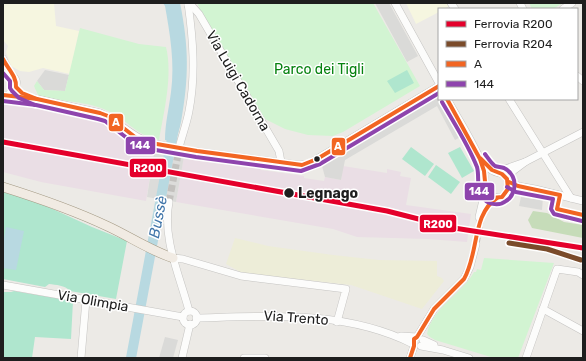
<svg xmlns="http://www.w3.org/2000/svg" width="586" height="361" font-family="Rubik,sans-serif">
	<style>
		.industrial { fill: #eadee5 }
		.education { fill: #f6f6e0 }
		.religious { fill: #dadad8 }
		.farmland { fill: #ededd8 }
		.forest { fill: #c6dcb9 }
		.park { fill: #d2f4d2 }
		.pitch { fill: #afe6ce }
		.water { fill: #b8d9e1 }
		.pier { fill: #dcdcda }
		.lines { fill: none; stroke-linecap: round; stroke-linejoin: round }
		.river { stroke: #b8d9e1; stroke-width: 10 }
		.minor-tunnel { stroke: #c3c1be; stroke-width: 7; stroke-dasharray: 7 3.5; stroke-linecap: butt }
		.minor-casing { stroke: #c5c4c2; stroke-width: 8 }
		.major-casing { stroke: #a29882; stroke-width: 10 }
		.minor { stroke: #fcfcfb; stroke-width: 7 }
		.major { stroke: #f1ebe3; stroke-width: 9 }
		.minor-bridge-casing { stroke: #c5c4c2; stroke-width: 8; stroke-linecap: butt }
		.minor-bridge { stroke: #fcfcfb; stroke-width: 7 }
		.bus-1-casing { stroke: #fff; stroke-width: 7 }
		.bus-2-casing { stroke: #fff; stroke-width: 7 }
		.bus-1 { stroke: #f26522; stroke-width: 4 }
		.bus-2 { stroke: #8e44ad; stroke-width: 4 }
		.rail-1-casing { stroke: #fff; stroke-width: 8 }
		.rail-2-casing { stroke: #fff; stroke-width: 8 }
		.rail-1 { stroke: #e4002b; stroke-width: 5 }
		.rail-2 { stroke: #7a4b2a; stroke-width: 5 }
		.bus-dot { fill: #1e1e1e; stroke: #fff; stroke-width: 1.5 }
		.labels { text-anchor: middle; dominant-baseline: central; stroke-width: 3; stroke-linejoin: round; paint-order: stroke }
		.park-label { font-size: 14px; fill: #06820f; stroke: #fff }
		.street-label { font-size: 14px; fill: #1e1e1e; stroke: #fff }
		.stop-label { font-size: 14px; font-weight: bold; fill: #1e1e1e; stroke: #fff; text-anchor: start }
		.water-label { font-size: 15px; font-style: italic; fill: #4277aa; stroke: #fff }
		.line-badge { stroke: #fff; stroke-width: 1.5 }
		.badge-label { font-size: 11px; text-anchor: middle; font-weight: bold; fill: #fff }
	</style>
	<rect width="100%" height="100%" fill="#eceae6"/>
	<g class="industrial">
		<polygon points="3,102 88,116 105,124 135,145 154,151 146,201 41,182 3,172"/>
		<polygon points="184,156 261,167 261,170 304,176 304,178 324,181 325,177 341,180 343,166 387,173 387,169 401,172 400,176 411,178 406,205 471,214 467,242 428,239 357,237 333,229 176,202"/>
	</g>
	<g class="education">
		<polygon points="5,3 54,3 56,26 79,31 70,74 43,68 29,72 20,71 11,66 6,52 8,46 3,40 3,5"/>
		<polygon points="406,3 449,3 451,5 444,9 439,9 439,12 416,24"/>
	</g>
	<g class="religious">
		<polygon points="375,3 389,3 418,56 407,62"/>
		<polygon points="45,70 69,75 65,91 44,90 37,81"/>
		<polygon points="438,97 462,136 455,140 437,106 345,160 341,180 325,177 322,166 367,138"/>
		<polygon points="534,195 543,197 542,210 519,206 521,197 533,199"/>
		<polygon points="165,337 178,340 173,358 159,358"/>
	</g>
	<polygon class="farmland" points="235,238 268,246 333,255 379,260 437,261 437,276 442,278 444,281 422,309 351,285 242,273 226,264"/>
	<polygon class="forest" points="533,211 547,213 564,222 583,225 583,238 532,228 528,220"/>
	<g class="park">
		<polygon points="197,3 373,3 420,86 343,132 333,136 308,135 285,129 261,117 198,8 199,7"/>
		<polygon points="529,3 563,3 553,9 532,9"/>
		<path d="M80,28L139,44L166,47C173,75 164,112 159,140C135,135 128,120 108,111C89,101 59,102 38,95L34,86L37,81L44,90L65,91Z"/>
		<path d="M484,258L554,263L518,358H494L435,340L430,337L427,334C432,308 462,294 474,272H476L477,269L481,270Z"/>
	</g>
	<g class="pitch">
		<polygon points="407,70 414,83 395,93 387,81"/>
		<polygon points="411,147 434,164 425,176 402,159"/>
		<polygon points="460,147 474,171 462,178 448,153"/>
		<polygon points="436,165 460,182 451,194 428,177"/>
		<path d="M3,191L33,200L92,227L127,241L116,299L70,291C65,285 56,285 49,284L45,287L3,279Z"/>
		<polygon points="14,291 73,301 71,339 35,337 32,358 3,358 3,292 11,292"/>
	</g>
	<g class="water">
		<path d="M163,3H180C189,47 189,78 181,122C180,129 177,135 175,142L165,140C165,124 169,108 171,92C175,63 170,34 165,6Z"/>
		<polygon points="6,227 24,231 16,270 3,268 3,244"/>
	</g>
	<polygon class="pier" points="156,140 186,145 176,202 147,197"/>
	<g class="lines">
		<polyline class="river" points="131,358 174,128"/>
		<g class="minor-tunnel">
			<polyline points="169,202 180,144"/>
			<polyline points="476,244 481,217"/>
		</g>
		<g class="minor-casing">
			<g id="minor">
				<polyline points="395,3 439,83"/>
				<polyline points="451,3 455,9"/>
				<polyline points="520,3 523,9"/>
				<polyline points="188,5 191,5 199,14 279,151 281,162"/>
				<polyline points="563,9 572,3"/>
				<path d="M3,59C5,63 7,67 9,71C14,78 20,80 14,90L8,95"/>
				<polyline points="577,76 583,81"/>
				<path d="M3,95L37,99L100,113C120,122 133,139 155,144"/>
				<path d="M447,99C458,119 476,146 483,167C487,179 479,191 492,198L502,197C510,192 512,179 502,174C498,172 494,173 490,169C486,166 483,162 480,158"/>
				<polyline points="509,99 571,198"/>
				<path d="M180,144C183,133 187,122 189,111C196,75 193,39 188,3"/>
				<polyline points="185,150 299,165 308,164 317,159 439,86"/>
				<polyline points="525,162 583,132"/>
				<polyline points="497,172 525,162 513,171 508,181"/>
				<polyline points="509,182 518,186 535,189 583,201"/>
				<polyline points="505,196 516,191 527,191"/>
				<path d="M169,202C162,239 180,276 189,311"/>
				<polyline points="479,217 483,200 484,189"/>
				<polyline points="173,258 183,259 241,276 346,289 337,322"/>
				<polyline points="3,285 183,317"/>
				<polyline points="543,309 583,331"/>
				<circle cx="190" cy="318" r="7"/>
				<path d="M196,318C270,316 345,310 413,344"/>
				<polyline points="401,336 417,337 434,309 464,279 470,267 476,244"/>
				<polyline points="423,340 434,345"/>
				<polyline points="421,346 443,350 469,358"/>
				<polyline points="81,358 86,300"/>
				<polyline points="182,358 190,324"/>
				<polyline points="244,358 265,358"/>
				<polyline points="410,358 414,346 413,341"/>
				<polyline points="526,358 557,269 578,272 583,275"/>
			</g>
		</g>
		<g class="major-casing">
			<path id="major" d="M3,187C38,198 73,210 107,226C129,236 149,250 173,258"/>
		</g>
		<use href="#minor" class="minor"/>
		<use href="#major" class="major"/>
		<g class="minor-bridge-casing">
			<polyline id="minor-bridge" points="155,144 185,150"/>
		</g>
		<use href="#minor-bridge" class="minor-bridge"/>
		<g class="bus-1-casing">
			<g id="bus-1">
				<path d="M3,59C8,69 17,77 16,87L22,93L37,99"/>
				<polyline points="3,95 37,99 100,113 108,116 135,137 151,143 197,151 302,165 317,159 439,86"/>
				<polyline points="447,99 480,159 484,171 486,192 492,198 502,197 508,189 507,179 502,174 492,170 480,158"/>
				<polyline points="509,182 518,186 560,195 557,209 583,215"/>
				<path d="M410,358L414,346V339L417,337L434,309L464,279C479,253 472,214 497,198"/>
			</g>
		</g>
		<g class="bus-2-casing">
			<g id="bus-2">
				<polyline points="3,73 10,81 10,88 12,91 19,98 35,105"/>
				<polyline points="3,101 36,105 98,119 105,121 132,142 150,149 196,157 301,171 320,164 439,93"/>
				<path d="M442,102C454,123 468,144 477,167C480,178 475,190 484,199C489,205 500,206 506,201C511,198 513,194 514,189C516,180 512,172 504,168C501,167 498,167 495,166C491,163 488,158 485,154"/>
				<polyline points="507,187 516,192 553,199 551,209 554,214 582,221"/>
			</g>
		</g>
		<use href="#bus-1" class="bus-1"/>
		<use href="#bus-2" class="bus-2"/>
		<g class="rail-1-casing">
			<polyline id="rail-1" points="3,142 387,211 454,228 583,248"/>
		</g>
		<g class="rail-2-casing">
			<polyline id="rail-2" points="509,243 547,249 581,260"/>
		</g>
		<use href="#rail-1" class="rail-1"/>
		<use href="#rail-2" class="rail-2"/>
	</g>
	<g class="bus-dot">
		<circle cx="317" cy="159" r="3.5"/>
		<circle cx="289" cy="193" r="5.5"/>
	</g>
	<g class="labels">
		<g class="park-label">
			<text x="319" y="69">Parco dei Tigli</text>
		</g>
		<g class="street-label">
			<text transform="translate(238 81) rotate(60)">Via Luigi Cadorna</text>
			<text transform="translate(93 301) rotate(10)">Via Olimpia</text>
			<text transform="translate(296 318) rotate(4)">Via Trento</text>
		</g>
		<g class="stop-label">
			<text x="298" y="193">Legnago</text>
		</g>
		<g class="water-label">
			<text transform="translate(158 217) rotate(-79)">Bussè</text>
		</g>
	</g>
	<g class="line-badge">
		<rect x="108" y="113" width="16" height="19" rx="4" fill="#f26522"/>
		<rect x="125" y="136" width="31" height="19" rx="4" fill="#8e44ad"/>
		<rect x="331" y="137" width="15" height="19" rx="4" fill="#f26522"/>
		<rect x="129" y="158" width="38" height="20" rx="4" fill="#e4002b"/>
		<rect x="464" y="182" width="31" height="19" rx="4" fill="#8e44ad"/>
		<rect x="419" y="214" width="38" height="19" rx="4" fill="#e4002b"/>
	</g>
	<g class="badge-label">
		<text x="116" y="126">A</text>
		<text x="140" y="149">144</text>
		<text x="338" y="150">A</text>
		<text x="148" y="172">R200</text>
		<text x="479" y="195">144</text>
		<text x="438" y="228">R200</text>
	</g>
	<rect width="586" height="361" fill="none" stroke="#1e1e1e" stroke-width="8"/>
	<rect x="438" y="8" width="140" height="92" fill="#ffffff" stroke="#a5a5a5"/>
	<rect x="446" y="21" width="20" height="6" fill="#e4002b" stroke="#a5a5a5"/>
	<text x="474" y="28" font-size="12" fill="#1e1e1e">Ferrovia R200</text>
	<rect x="446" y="41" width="20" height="6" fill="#7a4b2a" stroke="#a5a5a5"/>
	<text x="474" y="48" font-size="12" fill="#1e1e1e">Ferrovia R204</text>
	<rect x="446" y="61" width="20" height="6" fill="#f26522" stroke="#a5a5a5"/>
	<text x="474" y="68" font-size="12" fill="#1e1e1e">A</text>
	<rect x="446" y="81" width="20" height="6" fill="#8e44ad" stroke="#a5a5a5"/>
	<text x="474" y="88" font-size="12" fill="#1e1e1e">144</text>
</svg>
